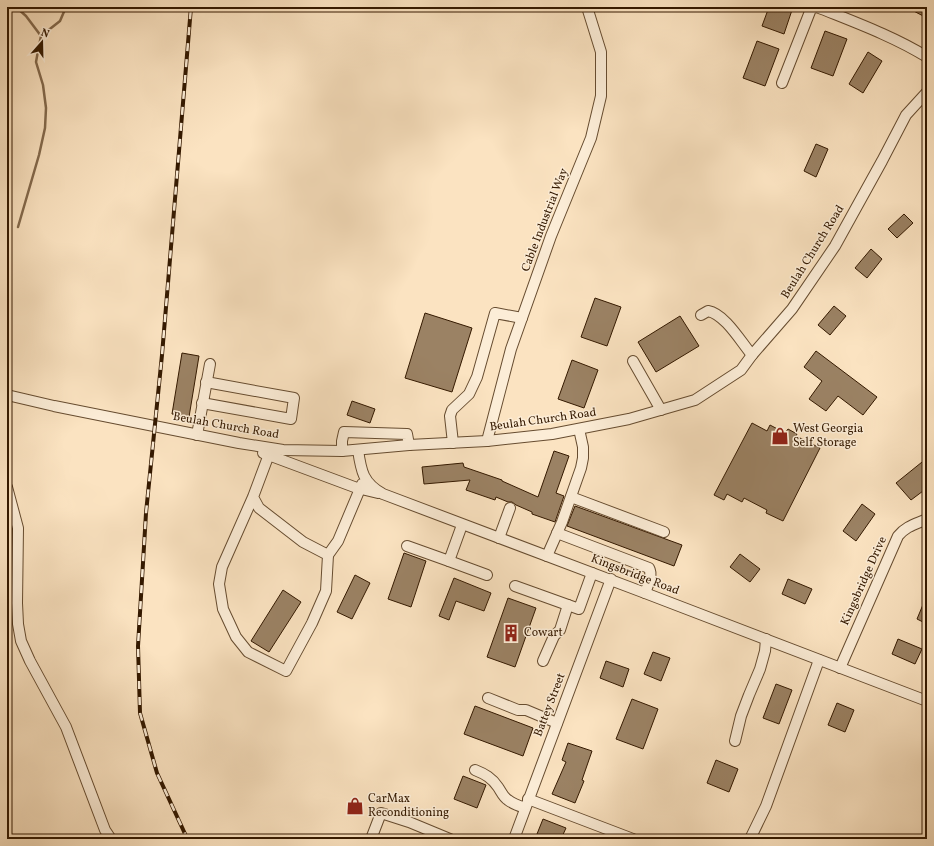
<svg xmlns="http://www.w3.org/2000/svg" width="934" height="846" font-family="Vollkorn,serif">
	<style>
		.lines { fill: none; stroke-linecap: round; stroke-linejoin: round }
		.stream { stroke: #83694c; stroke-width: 2.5 }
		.building { fill: #9b8264; stroke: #341900 }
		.minor-casing { stroke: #664c30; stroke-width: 12 }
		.minor { stroke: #fcedd7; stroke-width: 10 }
		.rail-casing { stroke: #341900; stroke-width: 4 }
		.rail { stroke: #fcedd7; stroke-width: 2.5; stroke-dasharray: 8; stroke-linecap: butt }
		.labels { text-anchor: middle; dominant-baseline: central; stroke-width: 3; stroke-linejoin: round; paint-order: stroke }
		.street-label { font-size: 12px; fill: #341900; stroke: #fcedd7 }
		.poi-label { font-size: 12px; fill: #341900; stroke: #fcedd7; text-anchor: start }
	</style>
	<rect width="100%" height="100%" fill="#fbe3c1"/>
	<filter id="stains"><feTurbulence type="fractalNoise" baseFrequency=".005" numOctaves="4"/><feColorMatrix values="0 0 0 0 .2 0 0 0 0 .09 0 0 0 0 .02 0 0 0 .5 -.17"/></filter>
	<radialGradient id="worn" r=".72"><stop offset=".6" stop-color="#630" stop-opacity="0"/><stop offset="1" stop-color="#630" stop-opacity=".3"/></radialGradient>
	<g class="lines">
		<g class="stream">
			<polyline points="16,7 26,16 41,36"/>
			<polyline points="18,227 39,155 45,128 46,108 43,85 36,62 38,51 41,36 60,21 66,7"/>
		</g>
	</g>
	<g class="building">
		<polygon points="769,7 793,7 784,34 762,26"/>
		<polygon points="906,7 927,7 927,18"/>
		<polygon points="825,31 847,39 833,76 811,68"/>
		<polygon points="757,41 779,49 765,86 743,78"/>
		<polygon points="868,52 882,61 863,93 849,84"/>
		<polygon points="816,144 828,149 816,177 804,171"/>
		<polygon points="904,214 913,223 897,238 888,229"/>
		<polygon points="871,249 882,259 867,278 855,268"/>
		<polygon points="595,298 621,307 607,346 581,337"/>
		<polygon points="834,306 846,316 830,335 818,325"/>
		<polygon points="425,313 472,328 452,392 405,378"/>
		<polygon points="680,316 699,346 656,372 638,342"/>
		<polygon points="816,351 877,397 863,415 838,396 826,411 809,399 822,381 804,367"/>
		<polygon points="182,353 199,356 189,417 172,414"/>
		<polygon points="572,360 598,370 584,408 558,399"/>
		<polygon points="352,401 375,409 370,423 347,415"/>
		<polygon points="752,423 767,431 770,425 785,433 788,429 797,434 796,436 820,448 783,521 766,513 767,510 744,498 742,502 727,494 724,500 714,495"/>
		<polygon points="554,451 569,456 556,493 564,496 555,522 532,514 532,512 516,505 512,502 508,502 496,497 495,500 466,490 470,480 424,484 422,467 463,463 464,467 502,480 502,481 538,497"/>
		<polygon points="927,458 927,488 911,500 896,483"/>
		<polygon points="862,504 875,514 856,541 843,531"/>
		<polygon points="575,506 682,545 674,566 567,526"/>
		<polygon points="404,553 426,561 411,607 388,599"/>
		<polygon points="740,554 760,569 750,582 730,567"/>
		<polygon points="355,575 370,583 352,619 337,612"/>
		<polygon points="454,578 491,593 484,611 456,601 449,620 439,616"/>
		<polygon points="788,579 812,589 805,604 782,594"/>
		<polygon points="283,590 301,602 269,652 251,641"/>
		<polygon points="927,595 927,624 917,619"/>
		<polygon points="508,598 536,608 515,667 487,657"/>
		<polygon points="898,639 922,649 915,664 892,654"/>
		<polygon points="653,652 670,658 661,681 644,674"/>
		<polygon points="606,661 629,669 623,687 600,678"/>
		<polygon points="776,684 792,690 779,724 763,718"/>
		<polygon points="632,699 658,709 643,749 616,739"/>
		<polygon points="837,703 854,710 845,732 828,725"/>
		<polygon points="475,706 533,728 523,756 464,734"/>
		<polygon points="568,743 592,751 582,780 584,781 575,803 552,794 566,762 562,760"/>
		<polygon points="716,760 738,769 729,792 707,783"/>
		<polygon points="463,776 486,785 477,808 454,799"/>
		<polygon points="543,819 566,828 561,839 535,839"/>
	</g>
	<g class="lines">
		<g class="minor-casing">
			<g id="minor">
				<path d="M817,7C854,22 893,36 927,57"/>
				<polyline points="782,83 811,9 816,7"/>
				<path d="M701,315L708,311C725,314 741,342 752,355"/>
				<polyline points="633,361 661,410"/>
				<polyline points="7,395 54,406 239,443 283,450 342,451 409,445 487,441 552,434 629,419 695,400 741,370 752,355 792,309 835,246 882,161 906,115 927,92"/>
				<polyline points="202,403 291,419 294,398 206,382"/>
				<polyline points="197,435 210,364"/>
				<polyline points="487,441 511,349 551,236 591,138 601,96 601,52 587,7"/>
				<polyline points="453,443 450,416 452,410 469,394 477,377 495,313 522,318"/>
				<path d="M358,450C361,471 363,483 383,494L645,593L927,701"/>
				<polyline points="342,451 342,441 344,432 407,434 409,445"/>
				<polyline points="263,453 357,488 378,493"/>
				<polyline points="7,487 18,528 17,603 18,624 21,641 30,661 66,727 105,830 111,839"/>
				<polyline points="253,497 259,508 303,542 328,555 326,591 312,623 286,671 248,652 236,637 223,609 219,584 222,567 253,497 271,449"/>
				<polyline points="571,497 664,532"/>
				<path d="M557,533L649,568C653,575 648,585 645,593"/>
				<polyline points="499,538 510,508"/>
				<polyline points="407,546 449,561 462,525"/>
				<polyline points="328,555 338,541 362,484"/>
				<polyline points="547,556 562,522 581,468 583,458 583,447 579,429"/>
				<polyline points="449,561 487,575"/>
				<polyline points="515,586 579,609 592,573"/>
				<polyline points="543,661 554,636 560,630 568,605"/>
				<path d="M840,668L898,536C906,526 916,524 927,519"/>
				<polyline points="488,698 518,710 526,710 557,723"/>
				<polyline points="735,741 741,716 749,695 760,669 765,651 766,639"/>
				<path d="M475,770C485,774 492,778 498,787C501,791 503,797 508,800C513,804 519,806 525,808"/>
				<polyline points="528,799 633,839"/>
				<polyline points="371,839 381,813 409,822 450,839"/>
				<polyline points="514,839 611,579"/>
				<polyline points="750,839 766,806 819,660"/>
			</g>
		</g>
		<use href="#minor" class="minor"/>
		<g class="rail-casing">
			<polyline id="rail" points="189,839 186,836 157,773 140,713 138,646 146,513 162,355 191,7"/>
		</g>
		<use href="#rail" class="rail"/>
	</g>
	<defs>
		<g id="shop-bare" transform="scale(1.38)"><path d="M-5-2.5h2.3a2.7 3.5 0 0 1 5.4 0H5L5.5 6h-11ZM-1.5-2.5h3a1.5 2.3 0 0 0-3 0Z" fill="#8f2418" stroke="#fcedd7" stroke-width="2.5" paint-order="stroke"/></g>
		<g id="building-bare" transform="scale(1.38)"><path d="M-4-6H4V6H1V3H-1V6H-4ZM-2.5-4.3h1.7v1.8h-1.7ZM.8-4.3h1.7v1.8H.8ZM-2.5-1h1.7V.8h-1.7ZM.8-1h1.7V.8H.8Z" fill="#8f2418" stroke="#fcedd7" stroke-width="2.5" paint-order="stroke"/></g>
	</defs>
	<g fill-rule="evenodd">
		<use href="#shop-bare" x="780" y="436"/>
		<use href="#building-bare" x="511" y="633"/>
		<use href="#shop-bare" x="355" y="806"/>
	</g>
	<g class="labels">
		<g class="street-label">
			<text transform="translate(545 220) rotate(-69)">Cable Industrial Way</text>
			<text transform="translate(813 252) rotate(-58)">Beulah Church Road</text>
			<text transform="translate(543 420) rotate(-8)">Beulah Church Road</text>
			<text transform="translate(226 426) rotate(10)">Beulah Church Road</text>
			<text transform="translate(635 575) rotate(21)">Kingsbridge Road</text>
			<text transform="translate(864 581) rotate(-66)">Kingsbridge Drive</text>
			<text transform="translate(550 705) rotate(-69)">Battey Street</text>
		</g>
		<g class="poi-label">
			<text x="793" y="429">West Georgia<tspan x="793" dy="14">Self Storage</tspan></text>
			<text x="524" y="633">Cowart</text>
			<text x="368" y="799">CarMax<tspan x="368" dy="14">Reconditioning</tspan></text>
		</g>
	</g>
	<rect width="934" height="846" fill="none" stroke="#fbe3c1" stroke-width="24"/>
	<rect x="8" y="8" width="918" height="830" fill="none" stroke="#341900" stroke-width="2"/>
	<rect x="12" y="12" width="910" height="822" fill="none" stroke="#341900"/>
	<g transform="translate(42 42) rotate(20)" stroke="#fcedd7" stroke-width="3" paint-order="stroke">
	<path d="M0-3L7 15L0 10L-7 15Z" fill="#341900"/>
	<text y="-6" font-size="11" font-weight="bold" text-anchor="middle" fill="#341900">N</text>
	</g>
	<rect width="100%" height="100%" filter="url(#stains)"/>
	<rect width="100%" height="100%" fill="url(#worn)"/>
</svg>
